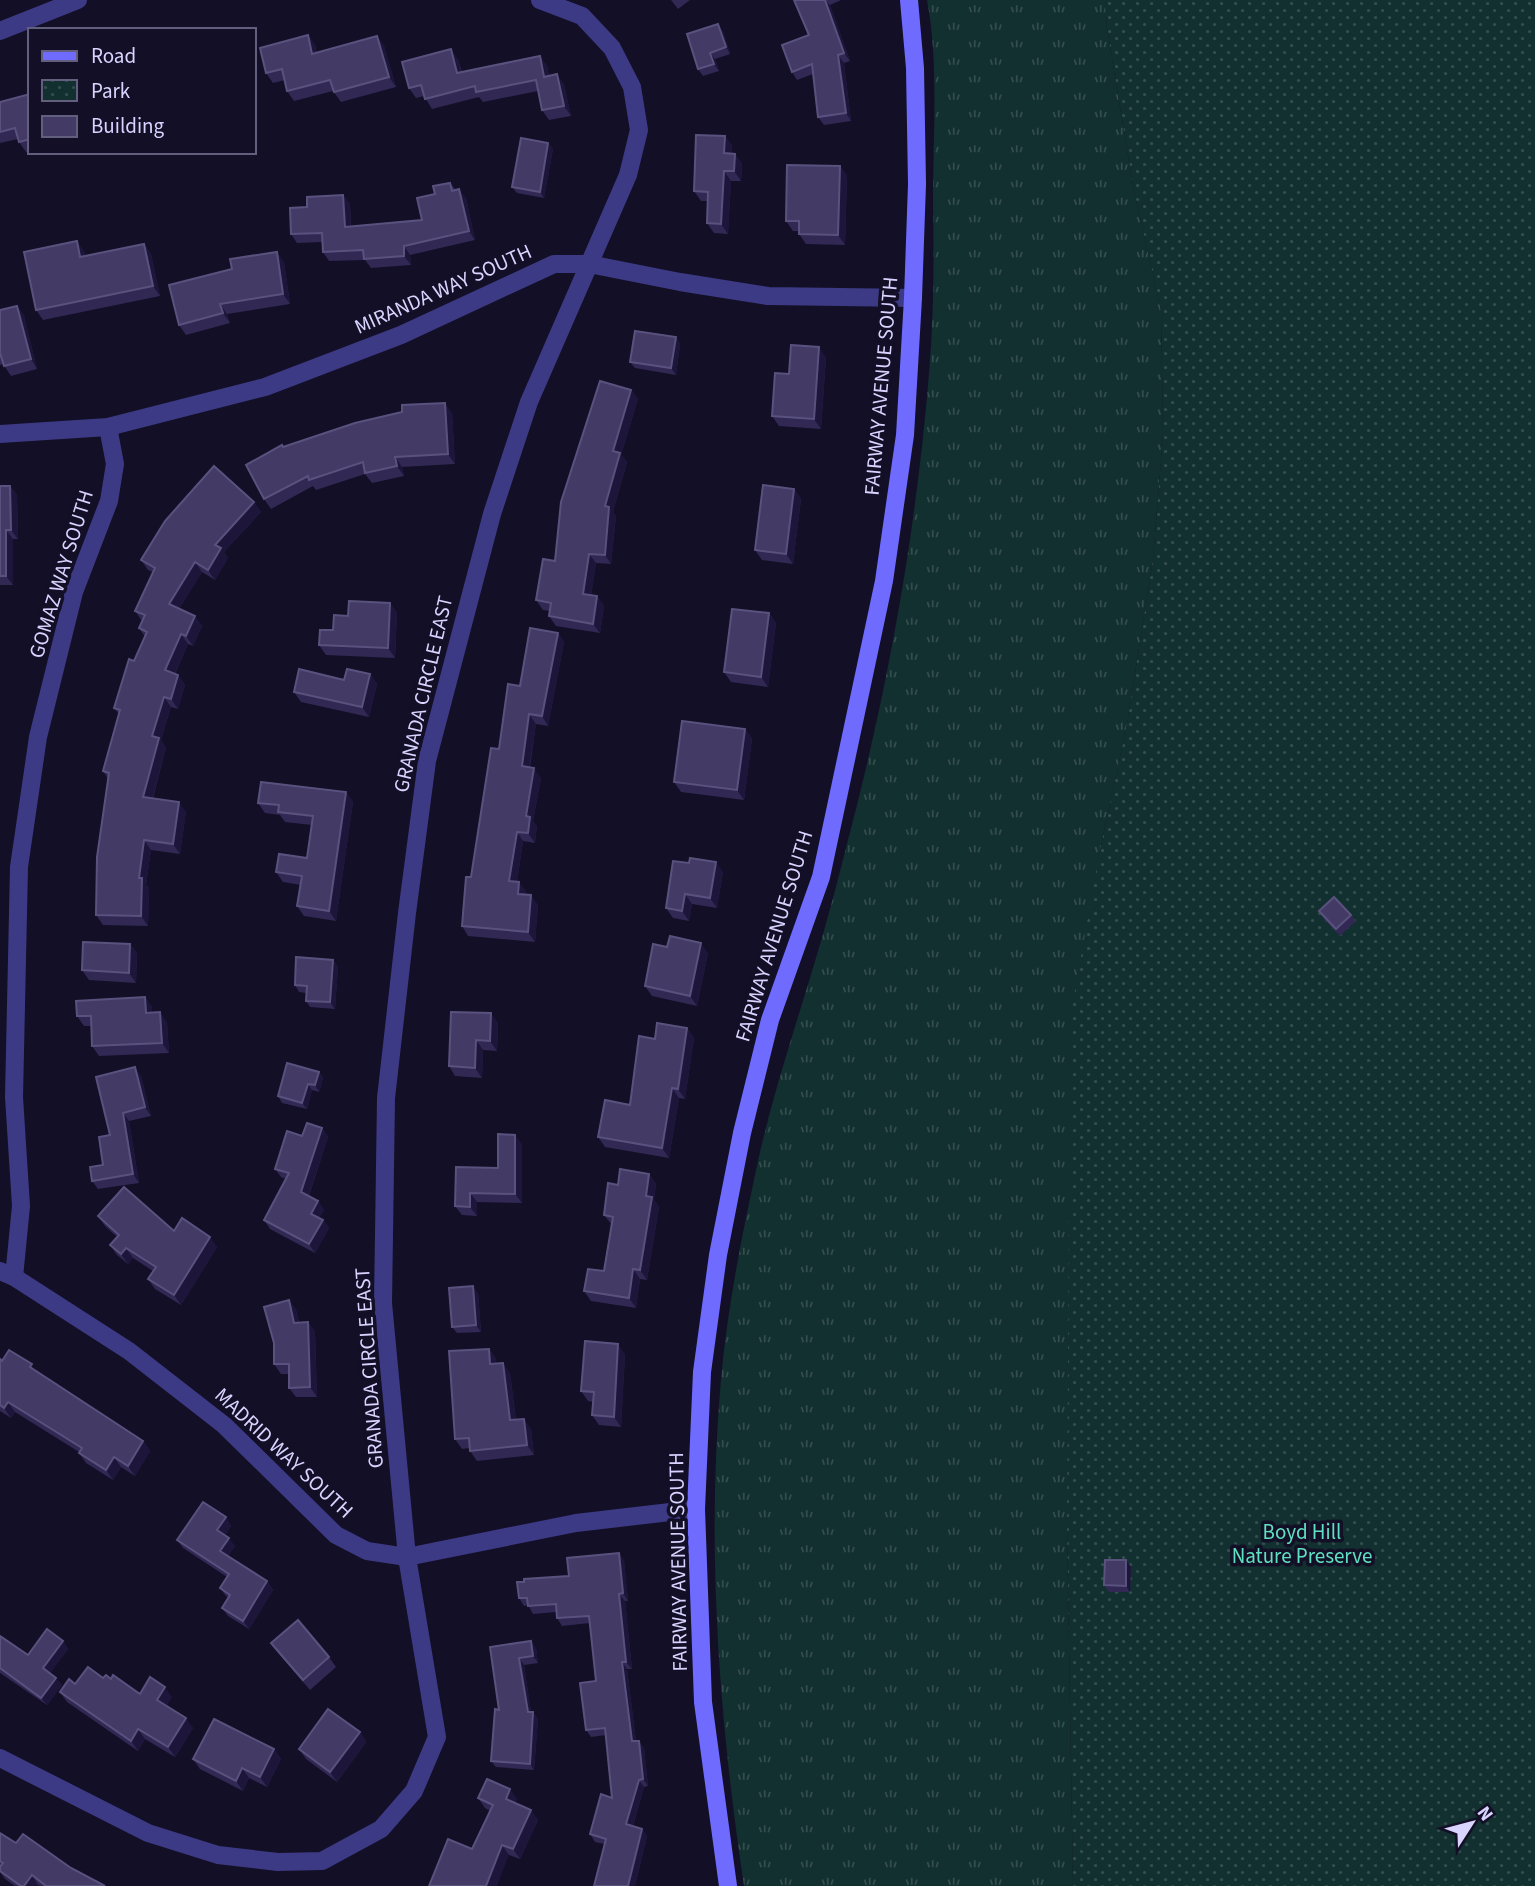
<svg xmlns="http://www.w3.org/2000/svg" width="1535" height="1886" font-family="'Source Sans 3',sans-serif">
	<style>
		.grass { fill: url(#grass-tufts) }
		.park { fill: url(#park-dots) }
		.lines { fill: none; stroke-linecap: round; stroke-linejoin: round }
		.street { stroke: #3d3a85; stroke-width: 18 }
		.secondary { stroke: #6f6bff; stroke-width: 18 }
		.wall { fill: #312854 }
		.shaded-wall { fill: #1d163a }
		.building { fill: #433a66; stroke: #5a527e; stroke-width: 2 }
		.labels { text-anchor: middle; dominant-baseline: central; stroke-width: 7; stroke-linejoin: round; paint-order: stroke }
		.street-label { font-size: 21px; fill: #d9d4ff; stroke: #130f26 }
		.park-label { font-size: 21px; fill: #5fe0c0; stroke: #130f26 }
	</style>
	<defs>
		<pattern id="grass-tufts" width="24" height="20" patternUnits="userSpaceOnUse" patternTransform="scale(1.75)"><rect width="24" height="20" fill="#12302f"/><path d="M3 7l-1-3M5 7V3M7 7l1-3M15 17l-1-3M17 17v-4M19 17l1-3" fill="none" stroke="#344d4e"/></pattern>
		<pattern id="park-dots" width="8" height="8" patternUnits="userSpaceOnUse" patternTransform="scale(1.75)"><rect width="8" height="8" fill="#12302f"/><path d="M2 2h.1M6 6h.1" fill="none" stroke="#344d4e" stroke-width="1.8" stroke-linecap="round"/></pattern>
	</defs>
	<rect width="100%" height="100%" fill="#130f26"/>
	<path class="grass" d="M927,0H1105L1107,28L1133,186L1161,310L1163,435L1153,559L1127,724L1099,855L1067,1526L1073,1886H744C719,1718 706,1548 721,1379C727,1312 740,1245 754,1180C769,1104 794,1032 816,958C831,909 843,859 856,809C892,666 917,521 929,374C934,317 934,259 933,201C933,138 939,62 927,0Z"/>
	<polygon class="park" points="1105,0 1535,0 1535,1886 1073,1886 1067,1526 1070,1019 1099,855 1127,724 1153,559 1163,435 1161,310 1133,186 1107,28"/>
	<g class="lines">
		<g class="street">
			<polyline points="0,31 78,0"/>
			<polyline points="0,434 108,427 265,387 401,335 554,264 589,264 680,282 768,296 913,298"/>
			<polyline points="0,1271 14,1277 129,1351 224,1425 336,1535 367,1551 407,1557 576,1523 696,1509"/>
			<polyline points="14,1277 21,1206 14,1097 19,867 38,737 74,592 109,501 115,464 108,427"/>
			<polyline points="0,1758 148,1833 218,1855 278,1862 322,1861 381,1829 414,1791 437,1737 407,1557 383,1303 386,1098 407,913 427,761 492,514 529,402 628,175 639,130 632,87 612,48 582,16 540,0"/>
		</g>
		<polyline class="secondary" points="728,1886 703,1702 696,1509 702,1372 718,1255 742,1133 770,1020 821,877 884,581 905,435 913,298 917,184 915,68 909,0"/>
	</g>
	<g class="wall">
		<polygon points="671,0 690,0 678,9"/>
		<polygon points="794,0 841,0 830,5 850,61 844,63 851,121 824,125 818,117 813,74 797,80 792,72 809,35"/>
		<polygon points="723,31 730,54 715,59 719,71 703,76 698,69"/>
		<polygon points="308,35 315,45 317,53 377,36 384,46 396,87 341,102 333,91 294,101 287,91 285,80 273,83 266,73"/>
		<polygon points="540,56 547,66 549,76 564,84 571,116 549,120 542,110 538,91 483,102 479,97 432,109 424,96 416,98 409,88 458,59 462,72"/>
		<polygon points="30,94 30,151 26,152 19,142 18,139 0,143 0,102"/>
		<polygon points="725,136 732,146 731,154 735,154 742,164 741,181 731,181 728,234 714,233 707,223 708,201 701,201 694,191"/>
		<polygon points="548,143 553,149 544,198 517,193 512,187"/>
		<polygon points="840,166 847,176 845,245 806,244 799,234 799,231 793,231 786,221"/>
		<polygon points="450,183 456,190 466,198 475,240 410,255 411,265 371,268 365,260 329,261 323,252 322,242 297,243 291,234 307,207 343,195 350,204 351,226 422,220 435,194"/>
		<polygon points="144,244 151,254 160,296 43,320 36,310 84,251 85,256"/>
		<polygon points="284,262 290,304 227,314 230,323 186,335 179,325"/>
		<polygon points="17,306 24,316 37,369 11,376 3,364 0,365 0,310"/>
		<polygon points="676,337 680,344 676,375 635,368 630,362"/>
		<polygon points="826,357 821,429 779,426 772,416 789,374"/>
		<polygon points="631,390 638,399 621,455 627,462 613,512 616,516 611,564 596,563 591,595 597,596 604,606 600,633 556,626 549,616 550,611 543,610 536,600 555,561"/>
		<polygon points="452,413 455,464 402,467 404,476 372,483 365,474 316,490 313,486 271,509 264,499 283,447"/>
		<polygon points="0,486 10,486 17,495 18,539 13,539 13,585 0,585"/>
		<polygon points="794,489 801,499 793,564 762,560 755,550"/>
		<polygon points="254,502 261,512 224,552 228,558 215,580 202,572 179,609 195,616 202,626 193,646 188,644 175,674 178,675 185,685 178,709 171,707 161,740 166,748 153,798 186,812 180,854 151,850 146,885 149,888 148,926 103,925 96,915 108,779 103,771 119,714 114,708 145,637 139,628 142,621 135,611 153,572 148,570 141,560"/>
		<polygon points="390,603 397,613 395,658 326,655 319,645 333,630"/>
		<polygon points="769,613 776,623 768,687 731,682 724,672"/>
		<polygon points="558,633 564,642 548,726 536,724 530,767 541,778 533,821 537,826 535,843 523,841 517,882 526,891 526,895 538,905 535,942 468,936 462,926 499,749 520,686"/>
		<polygon points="370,674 377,684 369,717 301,702 294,692"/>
		<polygon points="745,729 752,739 744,800 681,792 674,782"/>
		<polygon points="346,792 353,802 336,921 304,916 297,906 301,885 283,882 276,872 307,858 312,825 285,822 280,815 265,813 258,803"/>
		<polygon points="673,861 723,872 717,908 692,904 689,921 673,918 666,908"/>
		<polygon points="1319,911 1351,915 1356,921 1340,936 1323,918"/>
		<polygon points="130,944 137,953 136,983 89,980 82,970"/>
		<polygon points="667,947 708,953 697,1006 652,996 645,986"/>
		<polygon points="333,960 338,967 335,1009 310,1007 306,1001 306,993 299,992 295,985"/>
		<polygon points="145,997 152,1007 152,1012 167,1022 169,1053 99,1056 92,1046 91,1026 84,1026 77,1016"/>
		<polygon points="451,1012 498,1023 497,1051 483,1050 482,1078 455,1076 449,1066"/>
		<polygon points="687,1028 694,1038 685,1099 679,1098 669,1158 605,1147 598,1137 630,1105 655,1039"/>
		<polygon points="319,1072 323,1078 319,1092 312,1090 307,1109 282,1103 278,1096"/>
		<polygon points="141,1076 151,1116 129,1121 139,1183 98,1189 92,1181 103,1165 110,1135"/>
		<polygon points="322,1128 328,1137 309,1196 318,1201 324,1210 319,1218 323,1220 329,1228 315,1253 270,1229 264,1220 286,1179 281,1177 275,1169 302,1136"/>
		<polygon points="522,1144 522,1203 477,1202 477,1216 462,1215 455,1206"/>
		<polygon points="649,1174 656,1184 654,1200 659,1207 647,1280 640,1279 636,1308 591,1301 584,1291 604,1271 612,1225 604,1215"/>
		<polygon points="98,1216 174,1231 217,1247 181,1305 155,1289 148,1279 153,1271 133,1258 128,1264 117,1255 110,1245 117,1237 105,1226"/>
		<polygon points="478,1293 481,1332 457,1333 452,1327"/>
		<polygon points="289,1300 296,1310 299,1322 308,1322 315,1332 317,1397 296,1397 289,1388 289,1374 281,1374 274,1364"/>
		<polygon points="489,1349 496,1359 496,1363 510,1373 516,1420 531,1429 534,1455 477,1461 470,1451 470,1448 462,1449 455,1439"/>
		<polygon points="625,1354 621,1427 599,1425 592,1415 593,1402 588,1401 581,1391"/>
		<polygon points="0,1359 37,1372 143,1441 150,1451 135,1476 121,1467 113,1480 86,1463 79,1453 79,1452 15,1412 11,1418 0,1411"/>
		<polygon points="226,1517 231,1526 225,1535 235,1546 228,1556 267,1581 273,1590 249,1629 228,1616 222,1608 228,1598 226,1596 220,1588 227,1577 183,1548 177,1540"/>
		<polygon points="624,1560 628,1601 625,1601 632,1669 627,1669 636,1741 644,1748 648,1786 644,1787 633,1826 642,1829 647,1836 635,1886 594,1886 604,1844 595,1842 590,1834 612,1798 606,1735 591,1737 586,1730 596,1681 590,1623 562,1626 557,1618 556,1612 533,1614 528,1605 524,1606 519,1598 569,1576"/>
		<polygon points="1126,1560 1131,1567 1130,1592 1109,1592 1104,1585"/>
		<polygon points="0,1636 28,1655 63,1641 68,1649 50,1673 62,1685 47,1705 0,1673"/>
		<polygon points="271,1643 329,1657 336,1667 310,1690 278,1653"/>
		<polygon points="490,1647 536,1648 538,1663 524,1665 531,1712 533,1712 538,1719 534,1770 496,1767 491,1761 499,1710"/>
		<polygon points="103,1678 111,1679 140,1694 172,1697 166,1706 193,1728 175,1757 145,1739 138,1751 67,1702 60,1692"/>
		<polygon points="360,1732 366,1742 337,1782 306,1759 299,1749"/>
		<polygon points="274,1749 281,1759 267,1787 249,1778 243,1791 200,1769 193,1759"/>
		<polygon points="478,1798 517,1799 515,1803 538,1820 520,1859 509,1855 472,1849 490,1811 485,1808"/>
		<polygon points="0,1833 16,1843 71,1868 105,1886 40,1886 38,1885 38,1886 15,1886 5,1879 0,1872"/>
	</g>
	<g class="shaded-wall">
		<polygon points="825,0 830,5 850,61 844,53"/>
		<polygon points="718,24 723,31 730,54 726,47"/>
		<polygon points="308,35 315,45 319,64 312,54"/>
		<polygon points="377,36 384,46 396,87 389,77"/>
		<polygon points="451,49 458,59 464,83 457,73"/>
		<polygon points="710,53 715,59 719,71 714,64"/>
		<polygon points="838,55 844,63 851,121 846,113"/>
		<polygon points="540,56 547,66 551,87 544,77"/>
		<polygon points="557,74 564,84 571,116 564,106"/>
		<polygon points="725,136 732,146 731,163 724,153"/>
		<polygon points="548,143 553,149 544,198 540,192"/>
		<polygon points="735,154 742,164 741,181 734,171"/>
		<polygon points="840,166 847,176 845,245 838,235"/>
		<polygon points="724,171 731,181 728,234 721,224"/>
		<polygon points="459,189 466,198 475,240 469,231"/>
		<polygon points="343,195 350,204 351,236 345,227"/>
		<polygon points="77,241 84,251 87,267 80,257"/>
		<polygon points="144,244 151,254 160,296 153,286"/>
		<polygon points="404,246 410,255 411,265 404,256"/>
		<polygon points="277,252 284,262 290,304 283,294"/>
		<polygon points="220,304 227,314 230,323 223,313"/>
		<polygon points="17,306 24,316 37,369 31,359"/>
		<polygon points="676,337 680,344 676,375 671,368"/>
		<polygon points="819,347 826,357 821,429 814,419"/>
		<polygon points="631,390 638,399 621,455 627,462 613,512 616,516 611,564 605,555 605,506 613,451"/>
		<polygon points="445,403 452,413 455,464 448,454"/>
		<polygon points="395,457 402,467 404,476 397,466"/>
		<polygon points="10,486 17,495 18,539 11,530"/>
		<polygon points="794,489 801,499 793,564 786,554"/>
		<polygon points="254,502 261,512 224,552 228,558 215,580 208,570 215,545"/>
		<polygon points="6,530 13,539 13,585 6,576"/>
		<polygon points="589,554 596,563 590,603 583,594"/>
		<polygon points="195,562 202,572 176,614 169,604"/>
		<polygon points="597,596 604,606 600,633 593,624"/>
		<polygon points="390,603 397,613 395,658 388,648"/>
		<polygon points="769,613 776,623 768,687 761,677"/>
		<polygon points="195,616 202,626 193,646 186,636"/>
		<polygon points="558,633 564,642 548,726 542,716"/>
		<polygon points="181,634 188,644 172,680 165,670"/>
		<polygon points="370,674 377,684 369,717 362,707"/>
		<polygon points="178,675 185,685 178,709 171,699"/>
		<polygon points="164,697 171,707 161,740 166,748 150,807 143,797 152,736"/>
		<polygon points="529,714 536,724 528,775 522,766"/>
		<polygon points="745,729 752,739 744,800 737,790"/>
		<polygon points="534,768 541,778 533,821 537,826 535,843 528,833 526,816"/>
		<polygon points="346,792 353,802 336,921 329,911"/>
		<polygon points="179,802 186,812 180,854 173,844"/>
		<polygon points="517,832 523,841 516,890 509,881"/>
		<polygon points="144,840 151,850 146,885 149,888 148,926 141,916 139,878"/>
		<polygon points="716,862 723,872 717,908 710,898"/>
		<polygon points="519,882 526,891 525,904 518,894"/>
		<polygon points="685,894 692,904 689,921 682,911"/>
		<polygon points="531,895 538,905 535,942 528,932"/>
		<polygon points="701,943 708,953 697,1006 690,996"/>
		<polygon points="130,944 137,953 136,983 129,973"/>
		<polygon points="333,960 338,967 335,1009 330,1002"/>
		<polygon points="145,997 152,1007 153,1023 146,1013"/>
		<polygon points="160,1012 167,1022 169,1053 162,1043"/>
		<polygon points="491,1013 498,1023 497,1051 490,1041"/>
		<polygon points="687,1028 694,1038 685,1099 678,1089"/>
		<polygon points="476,1040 483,1050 482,1078 475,1068"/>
		<polygon points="135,1067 141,1076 151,1116 145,1107"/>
		<polygon points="319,1072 323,1078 319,1092 315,1085"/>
		<polygon points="308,1084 312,1090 307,1109 302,1103"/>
		<polygon points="672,1088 679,1098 669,1158 662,1148"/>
		<polygon points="123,1113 129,1121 139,1183 133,1174"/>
		<polygon points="322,1128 328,1137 307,1201 301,1192"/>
		<polygon points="515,1135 522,1144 522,1203 515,1194"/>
		<polygon points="649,1174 656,1184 654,1200 659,1207 647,1280 640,1270 646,1196"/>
		<polygon points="470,1193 477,1202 477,1216 470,1207"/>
		<polygon points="318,1201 324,1210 317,1222 311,1214"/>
		<polygon points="323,1220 329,1228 315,1253 309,1244"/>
		<polygon points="210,1237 217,1247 181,1305 174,1295"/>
		<polygon points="126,1248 133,1258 128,1264 121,1254"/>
		<polygon points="633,1269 640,1279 636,1308 629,1298"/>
		<polygon points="473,1286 478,1293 481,1332 476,1325"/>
		<polygon points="289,1300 296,1310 301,1333 294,1323"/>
		<polygon points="308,1322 315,1332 317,1397 310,1387"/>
		<polygon points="618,1344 625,1354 621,1427 614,1417"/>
		<polygon points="489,1349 496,1359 497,1373 490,1364"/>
		<polygon points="503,1363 510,1373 517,1430 510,1420"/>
		<polygon points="8,1402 15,1412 11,1418 4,1408"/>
		<polygon points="524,1419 531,1429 534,1455 527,1445"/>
		<polygon points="143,1441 150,1451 135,1476 128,1466"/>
		<polygon points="114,1457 121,1467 113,1480 106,1470"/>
		<polygon points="226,1517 231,1526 223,1538 217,1530"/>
		<polygon points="229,1538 235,1546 226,1560 220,1551"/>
		<polygon points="619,1553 624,1560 628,1601 623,1593"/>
		<polygon points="1126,1560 1131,1567 1130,1592 1126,1586"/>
		<polygon points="267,1581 273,1590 249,1629 243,1621"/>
		<polygon points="619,1594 625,1601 632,1669 626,1662"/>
		<polygon points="63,1641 68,1649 48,1676 43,1668"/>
		<polygon points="531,1641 536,1648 538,1663 533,1656"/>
		<polygon points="519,1658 524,1665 532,1718 528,1712"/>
		<polygon points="622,1662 627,1669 637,1749 632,1741"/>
		<polygon points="56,1678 62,1685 47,1705 41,1698"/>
		<polygon points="165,1687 172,1697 164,1710 157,1700"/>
		<polygon points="533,1712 538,1719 534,1770 530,1764"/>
		<polygon points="186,1718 193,1728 175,1757 168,1747"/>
		<polygon points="138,1729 145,1739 138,1751 131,1741"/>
		<polygon points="360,1732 366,1742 337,1782 330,1772"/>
		<polygon points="639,1741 644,1748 648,1786 643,1779"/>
		<polygon points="274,1749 281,1759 267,1787 260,1777"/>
		<polygon points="242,1768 249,1778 243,1791 236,1781"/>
		<polygon points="639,1780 644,1787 631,1832 626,1824"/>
		<polygon points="510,1789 517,1799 513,1809 506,1799"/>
		<polygon points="531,1810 538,1820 520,1859 513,1849"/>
		<polygon points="642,1829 647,1836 635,1886 628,1886"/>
		<polygon points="502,1845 509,1855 497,1886 486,1886"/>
		<polygon points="32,1875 38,1885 38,1886 24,1886"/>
	</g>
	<g class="building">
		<polygon points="794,0 825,0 844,53 838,55 846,113 818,117 812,64 792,72 782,45 809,35"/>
		<polygon points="718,24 726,47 710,53 714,64 698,69 687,34"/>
		<polygon points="308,35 312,54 377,36 389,77 334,92 330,80 287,91 282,69 266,73 260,48"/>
		<polygon points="451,49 457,73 540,56 544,77 557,74 564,106 542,110 536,80 476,92 475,86 425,99 421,85 409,88 402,62"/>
		<polygon points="30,94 30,139 19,142 15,128 0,132 0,102"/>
		<polygon points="696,135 725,136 724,153 735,154 734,171 724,171 721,224 707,223 708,192 694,191"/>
		<polygon points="521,138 548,143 540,192 512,187"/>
		<polygon points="787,165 840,166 838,235 799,234 799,221 786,221"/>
		<polygon points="450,183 452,191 459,189 469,231 404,246 404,256 364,259 363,250 323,252 322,233 291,234 290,208 307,207 307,197 343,195 345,227 422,220 417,198 435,194 433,186"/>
		<polygon points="77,241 80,257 144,244 153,286 36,310 24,252"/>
		<polygon points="277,252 283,294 220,304 223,313 179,325 169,285 232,269 230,259"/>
		<polygon points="17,306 31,359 4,366 0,353 0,310"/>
		<polygon points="635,331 676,337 671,368 630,362"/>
		<polygon points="791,345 819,347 814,419 772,416 775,373 789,374"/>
		<polygon points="600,381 631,390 613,451 620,453 605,506 609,507 605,555 589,554 583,594 597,596 593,624 549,616 551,603 536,600 543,559 555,561 561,502"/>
		<polygon points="445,403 448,454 395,457 397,466 365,473 363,462 309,480 308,476 264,499 246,465 282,445 283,447 355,423 402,412 402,405"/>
		<polygon points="214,466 254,502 215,545 221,548 208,570 195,562 169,604 195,616 186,636 181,634 165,670 178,675 171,699 164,697 152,736 159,738 143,797 179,802 173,844 144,840 139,878 142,878 141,916 96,915 97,857 109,773 103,771 120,710 114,708 129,659 134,661 147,632 139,628 145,615 135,611 155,568 141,560 165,521"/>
		<polygon points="763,485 794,489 786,554 755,550"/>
		<polygon points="0,486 10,486 11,530 6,530 6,576 0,576"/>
		<polygon points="349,601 390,603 388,648 319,645 320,630 333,630 334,615 348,616"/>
		<polygon points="732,609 769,613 761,677 724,672"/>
		<polygon points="530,628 558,633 542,716 529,714 522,766 534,768 526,816 530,817 528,833 517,832 509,881 519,882 518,894 531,895 528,932 462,926 466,877 471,877 491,748 499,749 508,684 520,686"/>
		<polygon points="299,669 344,680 347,669 370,674 362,707 294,692"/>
		<polygon points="682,721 745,729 737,790 674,782"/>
		<polygon points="261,782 346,792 329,911 297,906 302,876 276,872 279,854 307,858 313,816 278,812 279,805 258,803"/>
		<polygon points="690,858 716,862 710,898 685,894 682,911 666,908 673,861 689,863"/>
		<polygon points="1334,897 1351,915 1336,929 1319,911"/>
		<polygon points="670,936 701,943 690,996 645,986 653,944 667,947"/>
		<polygon points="83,942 130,944 129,973 82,970"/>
		<polygon points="296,957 333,960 330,1002 306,1001 307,986 295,985"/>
		<polygon points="145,997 146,1013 160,1012 162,1043 92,1046 91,1016 77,1016 76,1001"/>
		<polygon points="451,1012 491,1013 490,1041 476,1040 475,1068 449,1066"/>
		<polygon points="657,1023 687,1028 678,1089 672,1088 662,1148 598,1137 605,1100 630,1105 639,1036 655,1039"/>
		<polygon points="287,1063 319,1072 315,1085 308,1084 302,1103 278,1096"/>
		<polygon points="135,1067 145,1107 123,1113 133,1174 92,1181 90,1167 103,1165 99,1137 110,1135 96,1077"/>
		<polygon points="307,1123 322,1128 301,1192 318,1201 311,1214 323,1220 309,1244 264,1220 289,1173 275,1169 287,1131 302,1136"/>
		<polygon points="498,1134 515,1135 515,1194 470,1193 470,1207 455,1206 456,1167 498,1168"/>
		<polygon points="620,1169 649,1174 646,1196 652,1197 640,1270 633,1269 629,1298 584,1291 588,1269 604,1271 613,1217 604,1215 608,1183 618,1185"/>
		<polygon points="124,1187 174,1231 182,1218 210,1237 174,1295 148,1279 156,1267 126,1248 121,1254 110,1245 119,1235 98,1216"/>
		<polygon points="473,1286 476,1325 452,1327 449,1288"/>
		<polygon points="289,1300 294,1323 308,1322 310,1387 289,1388 289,1364 274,1364 274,1343 264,1307"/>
		<polygon points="585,1341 618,1344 614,1417 592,1415 594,1392 581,1391"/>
		<polygon points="489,1349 490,1364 503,1363 510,1420 524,1419 527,1445 470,1451 469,1438 455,1439 449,1351"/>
		<polygon points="9,1350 32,1364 30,1367 143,1441 128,1466 114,1457 106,1470 79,1453 82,1448 8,1402 4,1408 0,1405 0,1359 2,1361"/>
		<polygon points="203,1502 226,1517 217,1530 229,1538 220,1551 267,1581 243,1621 222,1608 230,1595 220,1588 229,1574 177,1540"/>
		<polygon points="619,1553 623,1593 619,1594 626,1662 622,1662 632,1741 639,1741 643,1779 639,1780 626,1824 642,1829 628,1886 594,1886 606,1839 590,1834 601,1794 612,1798 605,1728 586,1730 580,1683 596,1681 589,1616 557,1618 556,1604 528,1606 527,1598 519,1598 517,1582 524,1582 524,1579 569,1576 567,1558"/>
		<polygon points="1105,1560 1126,1560 1126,1586 1104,1585"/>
		<polygon points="298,1620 329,1657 303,1680 271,1643"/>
		<polygon points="47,1629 63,1641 43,1668 56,1678 41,1698 0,1668 0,1636 28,1655"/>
		<polygon points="531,1641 533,1656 519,1658 528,1712 533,1712 530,1764 491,1761 495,1709 499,1710 490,1647"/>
		<polygon points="88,1667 103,1678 106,1675 111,1679 113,1675 140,1694 150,1677 165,1687 157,1700 186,1718 168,1747 138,1729 131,1741 60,1692 69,1679 75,1684"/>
		<polygon points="328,1709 360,1732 330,1772 299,1749"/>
		<polygon points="214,1719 274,1749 260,1777 242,1768 236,1781 193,1759"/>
		<polygon points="487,1779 510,1789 506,1799 531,1810 513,1849 502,1845 486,1886 429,1886 448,1839 472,1849 493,1805 478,1798"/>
		<polygon points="0,1833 16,1843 23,1834 71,1868 105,1886 46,1886 32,1875 24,1886 21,1886 0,1871 0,1867 3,1863 0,1861"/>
	</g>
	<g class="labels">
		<g class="street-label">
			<text transform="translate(443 289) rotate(-24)">MIRANDA WAY SOUTH</text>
			<text transform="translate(881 386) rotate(-85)">FAIRWAY AVENUE SOUTH</text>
			<text transform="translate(61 574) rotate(-73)">GOMAZ WAY SOUTH</text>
			<text transform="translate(423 694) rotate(-77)">GRANADA CIRCLE EAST</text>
			<text transform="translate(774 936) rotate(-73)">FAIRWAY AVENUE SOUTH</text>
			<text transform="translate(369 1368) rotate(-94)">GRANADA CIRCLE EAST</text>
			<text transform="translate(284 1453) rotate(43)">MADRID WAY SOUTH</text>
			<text transform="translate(678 1562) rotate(-91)">FAIRWAY AVENUE SOUTH</text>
		</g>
		<g class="park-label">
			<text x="1302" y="1532">Boyd Hill<tspan x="1302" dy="24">Nature Preserve</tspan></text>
		</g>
	</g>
	<rect x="28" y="28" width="228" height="126" fill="#130f26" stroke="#625e7d" stroke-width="2"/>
	<rect x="42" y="51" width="35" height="10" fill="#6f6bff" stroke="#625e7d" stroke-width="2"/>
	<text x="91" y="63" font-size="21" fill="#d9d4ff">Road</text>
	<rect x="42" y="80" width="35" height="21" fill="url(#park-dots)" stroke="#625e7d" stroke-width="2"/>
	<text x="91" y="98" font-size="21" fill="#d9d4ff">Park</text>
	<rect x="42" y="116" width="35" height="21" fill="#433a66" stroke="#625e7d" stroke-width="2"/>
	<text x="91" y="133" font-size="21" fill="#d9d4ff">Building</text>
	<g transform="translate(1472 1823) rotate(54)" stroke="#130f26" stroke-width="5" paint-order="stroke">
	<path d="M0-5L12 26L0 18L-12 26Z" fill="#d9d4ff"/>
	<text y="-10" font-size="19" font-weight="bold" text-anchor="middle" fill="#d9d4ff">N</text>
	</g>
</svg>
